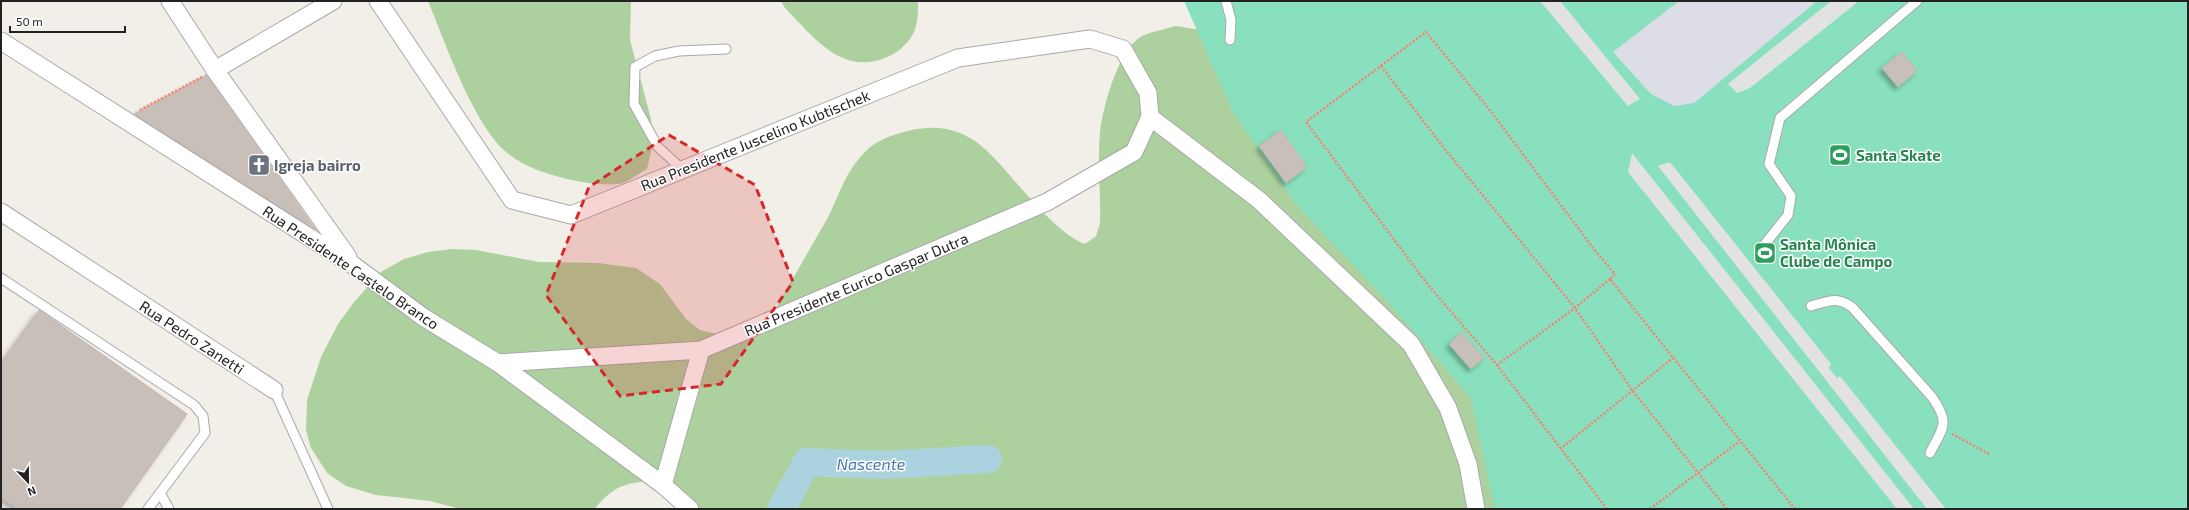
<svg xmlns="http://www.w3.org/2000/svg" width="2189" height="510" font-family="'Exo 2',sans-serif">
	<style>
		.forest { fill: #add19e }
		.pitch { fill: #88e0be }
		.parking { fill: #e2e2e2 }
		.plaza { fill: #dddde8 }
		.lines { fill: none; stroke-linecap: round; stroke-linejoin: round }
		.river { stroke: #aad3df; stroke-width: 28 }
		.building { fill: #c7bfb8; stroke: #c4b6ab; filter: url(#shadow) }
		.lane-casing { stroke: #a9a9a9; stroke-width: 11 }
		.street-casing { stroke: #a9a9a9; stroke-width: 19 }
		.path { stroke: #fa8072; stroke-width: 2.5; stroke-dasharray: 2 2; stroke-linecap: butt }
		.lane { stroke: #fff; stroke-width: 9 }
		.street { stroke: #fff; stroke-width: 17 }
		.marked { fill: #d62828; fill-opacity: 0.2; stroke: #d62828; stroke-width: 3; stroke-dasharray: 8 5; stroke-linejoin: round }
		.labels { text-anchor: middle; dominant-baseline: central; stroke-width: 3; stroke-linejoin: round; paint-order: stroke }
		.street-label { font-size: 15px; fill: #222; stroke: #fff }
		.leisure-label { font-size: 15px; font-weight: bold; fill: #27864d; stroke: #fff; text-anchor: start }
		.worship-label { font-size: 15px; font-weight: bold; fill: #5b616d; stroke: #fff; text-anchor: start }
		.water-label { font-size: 16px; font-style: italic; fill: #4a7aab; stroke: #fff }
	</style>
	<defs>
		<filter id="shadow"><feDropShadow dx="-3.5" dy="3.5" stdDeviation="2" flood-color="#0004"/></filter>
	</defs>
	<rect width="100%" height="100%" fill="#f2efe9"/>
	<g class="forest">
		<path d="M428,1H631L630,40L651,119L653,143L647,169C639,173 631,180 623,183C608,187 578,182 563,178C544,173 526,167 510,155C475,130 445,42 428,1Z"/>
		<path d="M781,1H918C918,11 918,25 913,34C900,58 867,69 843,58C821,49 802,25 785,8Z"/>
		<path d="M1176,26L1201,30L1450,349L1523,509H682L648,481C620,484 613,488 594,509H460L430,501L376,495L346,486L327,473L311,448L306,430L307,400L321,357L338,324L354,302L381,272L404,259L428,252L452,249L476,250L539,262L598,263L636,268L660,284L686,319L700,330L721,335L763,319L776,308C793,278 810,249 827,219C841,193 843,174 866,151C873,143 887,137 897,134C937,121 967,128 995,159C1018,183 1055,233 1085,244L1096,236L1100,223C1101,193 1097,163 1100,134C1102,109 1119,46 1144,35C1154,31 1166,29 1176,26Z"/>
	</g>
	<polygon class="pitch" points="1184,1 2188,1 2188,509 1495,509 1471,398 1388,302 1295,203 1233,112"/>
	<g class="parking">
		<polygon points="1540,1 1560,1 1640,99 1628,106"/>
		<polygon points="1831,1 1859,1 1750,88 1737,93 1728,84"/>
		<polygon points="1632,153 1914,509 1897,509 1628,172"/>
		<polygon points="1670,162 1831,364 1829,368 1837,378 1840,376 1946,509 1927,509 1658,166"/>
	</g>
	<polygon class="plaza" points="1679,1 1817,1 1694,103 1674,106 1651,94 1613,52"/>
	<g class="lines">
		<polyline class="river" points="781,509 807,462 883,465 988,459"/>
	</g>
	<g class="building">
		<polygon points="1902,52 1917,71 1898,87 1882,68"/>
		<polygon points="206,75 207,76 316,230 134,114"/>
		<polygon points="1281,130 1307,167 1286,183 1259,146"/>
		<polygon points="39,310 187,414 120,509 19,509 1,497 1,363"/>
		<polygon points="1462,332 1484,358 1471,369 1449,344"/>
	</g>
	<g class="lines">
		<g class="lane-casing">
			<g id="lane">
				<polyline points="1226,1 1231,20 1230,40"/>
				<polyline points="682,169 658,147 634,104 635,67 655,56 679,51 726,49"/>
				<polyline points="1765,244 1788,215 1791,196 1769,164 1780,118 1917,1"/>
				<polyline points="1,278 194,405 203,416 205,433 148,509"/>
				<path d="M1811,306C1829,301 1836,296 1852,307L1932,397C1950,423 1944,426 1930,453"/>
				<polyline points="274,390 328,509"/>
				<polyline points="160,493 169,509"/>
			</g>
		</g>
		<g class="street-casing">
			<g id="street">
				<polyline points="170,1 215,70 348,257"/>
				<polyline points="378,1 512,200 571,215 958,58 1090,39 1123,49 1148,93 1150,117 1134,152 1047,202 701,350 663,485"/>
				<polyline points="1,41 353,265 423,317 498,363 663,485 690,509"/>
				<polyline points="215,70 333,1"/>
				<polyline points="1150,117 1259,200 1411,344 1448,408 1468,464 1476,509"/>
				<polyline points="1,212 274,390"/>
				<polyline points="498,363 701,350"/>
			</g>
		</g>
		<g class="path">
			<polyline points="1381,66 1444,148 1575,308 1632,390 1727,509"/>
			<polyline points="140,110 202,77"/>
			<polyline points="1497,365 1575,308 1610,279"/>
			<polyline points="1952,434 1989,454"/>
			<polyline points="1560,449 1673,358"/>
			<polyline points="1607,509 1497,365 1428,285 1306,122 1426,32 1489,109 1593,248 1615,274 1610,279 1795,509"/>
			<polyline points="1650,509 1740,441"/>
		</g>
		<use href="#lane" class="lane"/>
		<use href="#street" class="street"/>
	</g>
	<path class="marked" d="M669,135L755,185L793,282L721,384L620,396L546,295L589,187Z"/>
	<defs>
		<g id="stadium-square" transform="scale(1.15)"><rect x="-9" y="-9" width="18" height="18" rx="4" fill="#2e9e5b" stroke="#fff"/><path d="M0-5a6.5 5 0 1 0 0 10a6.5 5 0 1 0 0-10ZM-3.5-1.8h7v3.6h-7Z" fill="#fff"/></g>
		<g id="church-square" transform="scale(1.15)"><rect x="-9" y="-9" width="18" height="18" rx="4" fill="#6b7280" stroke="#fff"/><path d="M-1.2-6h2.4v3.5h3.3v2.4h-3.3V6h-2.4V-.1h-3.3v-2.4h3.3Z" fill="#fff"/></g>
	</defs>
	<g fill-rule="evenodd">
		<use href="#stadium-square" x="1840" y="155"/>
		<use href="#church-square" x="259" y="165"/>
		<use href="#stadium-square" x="1765" y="253"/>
	</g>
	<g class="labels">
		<g class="street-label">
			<text transform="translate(755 140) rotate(-22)">Rua Presidente Juscelino Kubtischek</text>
			<text transform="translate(351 267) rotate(34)">Rua Presidente Castelo Branco</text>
			<text transform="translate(856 284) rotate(-23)">Rua Presidente Eurico Gaspar Dutra</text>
			<text transform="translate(192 337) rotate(33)">Rua Pedro Zanetti</text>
		</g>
		<g class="leisure-label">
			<text x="1856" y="155">Santa Skate</text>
			<text x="1780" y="244">Santa Mônica<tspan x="1780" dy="17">Clube de Campo</tspan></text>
		</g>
		<g class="worship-label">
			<text x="274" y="165">Igreja bairro</text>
		</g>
		<g class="water-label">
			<text x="871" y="463">Nascente</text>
		</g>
	</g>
	<rect width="2189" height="510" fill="none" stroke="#222222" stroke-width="4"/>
	<g transform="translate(28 482) rotate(158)" stroke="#ffffff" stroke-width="3" paint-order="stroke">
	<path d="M0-3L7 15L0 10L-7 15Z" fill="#222222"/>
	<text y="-6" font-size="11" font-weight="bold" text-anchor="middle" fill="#222222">N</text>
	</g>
	<path d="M10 26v6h115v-6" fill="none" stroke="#222222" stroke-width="2"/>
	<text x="16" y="26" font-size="12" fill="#222222" stroke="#ffffff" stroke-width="3" paint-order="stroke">50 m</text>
</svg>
